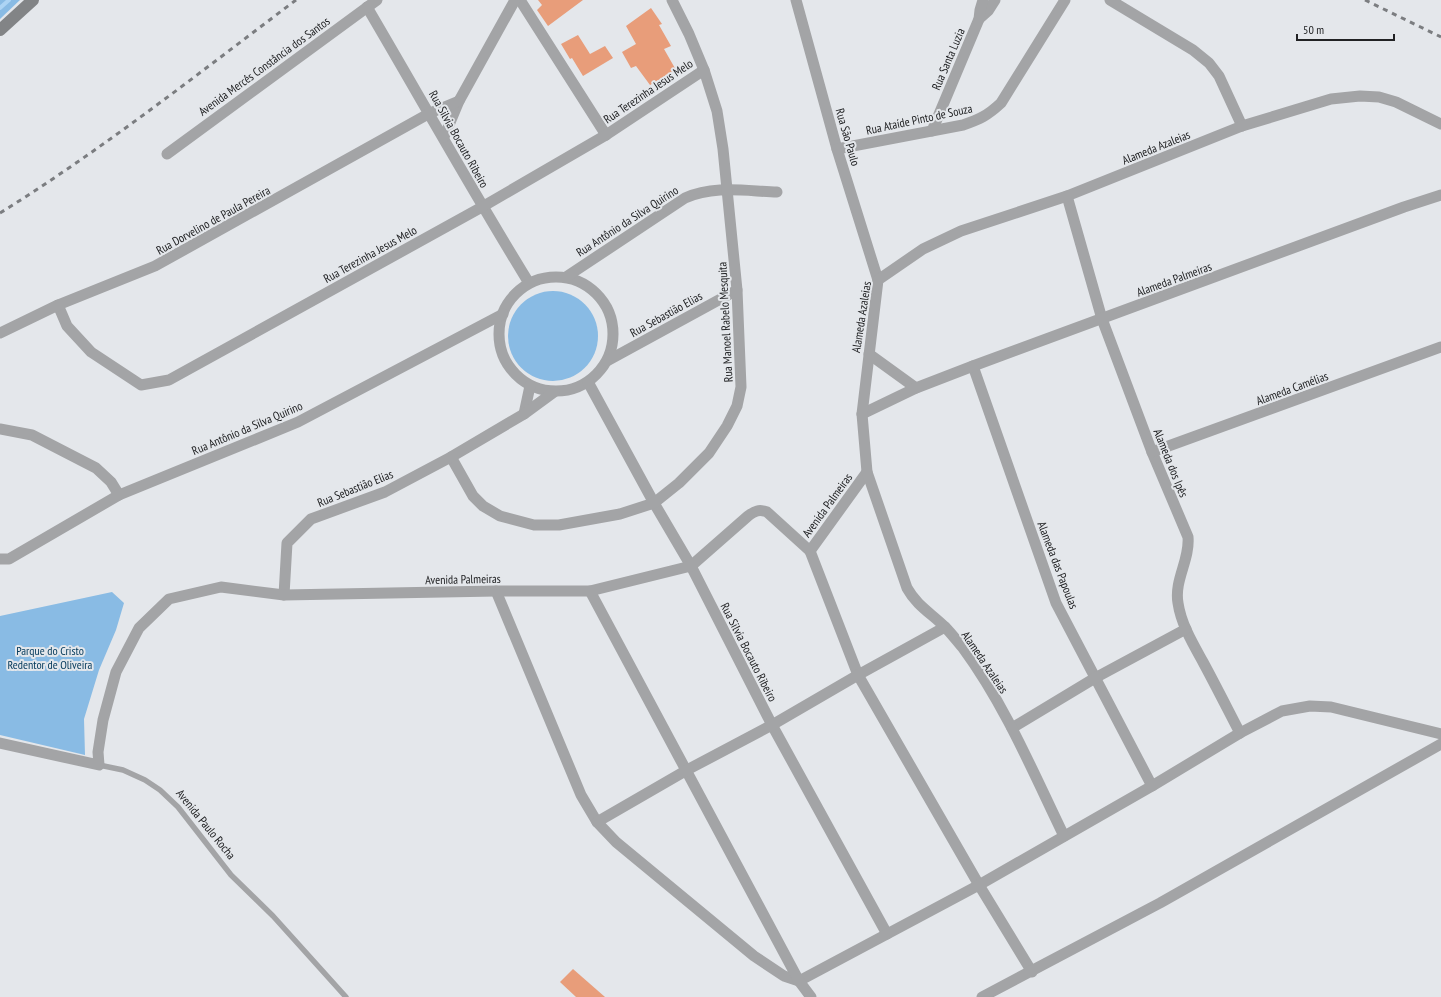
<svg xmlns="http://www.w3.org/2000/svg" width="1441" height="997" font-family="'PT Sans Narrow',sans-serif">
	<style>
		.green { fill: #89bbe4 }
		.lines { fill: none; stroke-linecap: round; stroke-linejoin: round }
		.stream { stroke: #add4f4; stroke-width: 4 }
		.building { fill: #e89d7a }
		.lane { stroke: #a3a4a6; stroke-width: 5.5 }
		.street { stroke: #a3a4a6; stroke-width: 11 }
		.secondary { stroke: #828486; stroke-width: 12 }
		.rail { stroke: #7b7d80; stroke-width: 3; stroke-dasharray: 5 5; stroke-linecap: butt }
		.labels { text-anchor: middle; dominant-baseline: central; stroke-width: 4; stroke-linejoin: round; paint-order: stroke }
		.street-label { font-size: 12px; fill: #212224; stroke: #e4e7eb }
		.park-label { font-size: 12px; fill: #003759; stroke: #e4e7eb }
	</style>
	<rect width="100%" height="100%" fill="#e4e7eb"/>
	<g class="green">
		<polygon points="0,0 20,0 0,19"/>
		<circle cx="553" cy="336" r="45"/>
		<polygon points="112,592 124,603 116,630 99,670 84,719 85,755 0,735 0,616"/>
	</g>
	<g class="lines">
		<polyline class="stream" points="0,8 9,0"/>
	</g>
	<g class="building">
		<polygon points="538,0 583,0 548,26 537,10 542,5"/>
		<polygon points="651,8 662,24 659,25 671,46 664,49 676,70 650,85 636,66 631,68 622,52 636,44 626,26"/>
		<polygon points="578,35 590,54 605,46 613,58 583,76 572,58 570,59 561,44"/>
		<polygon points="573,969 605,997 576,997 560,982"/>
	</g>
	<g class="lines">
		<polyline class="lane" points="99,765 123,770 145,780 160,790 178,807 231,875 273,916 346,997"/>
		<g class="street">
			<polyline points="520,0 606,135"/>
			<polyline points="796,0 837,149 878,280"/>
			<polyline points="1110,0 1193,50 1209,63 1219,76 1242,126"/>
			<path d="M367,7C421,99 473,192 529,283"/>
			<polyline points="979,19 988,11 995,0"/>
			<polyline points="932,131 979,19 980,10 983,0"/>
			<polyline points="444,137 459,101 515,0"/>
			<path d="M837,149L963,125C980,119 987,116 1001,103L1065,0"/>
			<polyline points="167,154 377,0"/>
			<path d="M1067,196L1102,319L1152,452L1188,537C1190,560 1174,580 1178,603C1181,624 1193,644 1203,662C1216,686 1228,710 1240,733"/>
			<circle cx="556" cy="334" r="57"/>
			<path d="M566,277L685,198C714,185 745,191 777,192"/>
			<polyline points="58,305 67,326 91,352 141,385 169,380 482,207 606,135 704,70"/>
			<polyline points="0,333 58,305 155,266 430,113 459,101"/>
			<polyline points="869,354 916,388"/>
			<polyline points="607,361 737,290"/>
			<polyline points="973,366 1056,603 1152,786"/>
			<polyline points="588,382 654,503 691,566 772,725 887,934"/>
			<polyline points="524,414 530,386"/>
			<polyline points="862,414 916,388 973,366 1404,207 1441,195"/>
			<polyline points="0,429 32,435 96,468 111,482 119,495"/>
			<polyline points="1152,452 1441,347"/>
			<polyline points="451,457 473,496 483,506 500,516 534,525 559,525 620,514 654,503 679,483 709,453 727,426 737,406 741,387 737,290 723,149 717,111 704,70 689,34 672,0"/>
			<polyline points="810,551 858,675 979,885 1032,972"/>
			<polyline points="0,559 9,559 119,495 298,422 503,314"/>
			<polyline points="496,591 581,795 597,822 616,842 754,956 784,976 799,981 979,885 1152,786 1240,733 1282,711 1310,706 1331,707 1441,734"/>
			<polyline points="590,591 799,981 811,997"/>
			<polyline points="284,595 287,543 311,519 385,492 451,457 524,414 554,392"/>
			<polyline points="1012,728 1095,678 1186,629"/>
			<path d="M0,743L99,765L98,752L103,720L116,672L139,628L169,599L221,587L284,595L496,591H590L691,566L748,516C755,511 759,509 767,512L810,551L867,472"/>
			<polyline points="597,822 687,770 772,725 858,675 945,627"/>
			<path d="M1064,836C1033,772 1005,705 963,648C957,641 951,633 945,627C931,613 917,606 907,588L867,472L862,414L878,280L923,249L961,231L1067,196L1242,126L1331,99L1360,96L1379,97L1396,102L1441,124"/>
			<polyline points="982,997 1160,903 1441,744"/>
		</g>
		<polyline class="secondary" points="0,30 33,0"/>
		<g class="rail">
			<polyline points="1365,0 1441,37"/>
			<path d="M0,213C103,149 199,73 296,0"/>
		</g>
	</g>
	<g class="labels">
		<g class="street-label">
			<text transform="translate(948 59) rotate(-67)">Rua Santa Luzia</text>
			<text transform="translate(264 66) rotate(-36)">Avenida Mercês Constância dos Santos</text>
			<text transform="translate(648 91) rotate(-34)">Rua Terezinha Jesus Melo</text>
			<text transform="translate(919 119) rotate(-12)">Rua Ataíde Pinto de Souza</text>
			<text transform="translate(848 137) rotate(74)">Rua São Paulo</text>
			<text transform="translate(459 139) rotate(61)">Rua Silvia Bocauto Ribeiro</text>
			<text transform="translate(1156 147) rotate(-22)">Alameda Azaleias</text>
			<text transform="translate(213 220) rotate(-29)">Rua Dorvelino de Paula Pereira</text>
			<text transform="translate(627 221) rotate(-33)">Rua Antônio da Silva Quirino</text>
			<text transform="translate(370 254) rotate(-29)">Rua Terezinha Jesus Melo</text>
			<text transform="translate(1174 279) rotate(-20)">Alameda Palmeiras</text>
			<text transform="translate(666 314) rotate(-29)">Rua Sebastião Elias</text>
			<text transform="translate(861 317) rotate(-81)">Alameda Azaleias</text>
			<text transform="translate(725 322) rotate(-93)">Rua Manoel Rabelo Mesquita</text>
			<text transform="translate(1292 388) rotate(-20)">Alameda Camélias</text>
			<text transform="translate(247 428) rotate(-23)">Rua Antônio da Silva Quirino</text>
			<text transform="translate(1171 463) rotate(68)">Alameda dos Ipês</text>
			<text transform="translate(355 488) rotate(-22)">Rua Sebastião Elias</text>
			<text transform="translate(827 505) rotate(-54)">Avenida Palmeiras</text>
			<text transform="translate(1058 565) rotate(69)">Alameda das Papoulas</text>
			<text transform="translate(463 579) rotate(-1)">Avenida Palmeiras</text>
			<text transform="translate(749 652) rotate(63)">Rua Silvia Bocauto Ribeiro</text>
			<text transform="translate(985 662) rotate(56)">Alameda Azaleias</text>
			<text transform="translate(206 824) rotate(51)">Avenida Paulo Rocha</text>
		</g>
		<g class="park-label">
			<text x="50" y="650">Parque do Cristo<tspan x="50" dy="14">Redentor de Oliveira</tspan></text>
		</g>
	</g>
	<path d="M1297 34v6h97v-6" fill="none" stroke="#212224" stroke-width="2"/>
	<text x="1303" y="34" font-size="12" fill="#212224" stroke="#e4e7eb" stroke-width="3" paint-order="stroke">50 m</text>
</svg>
